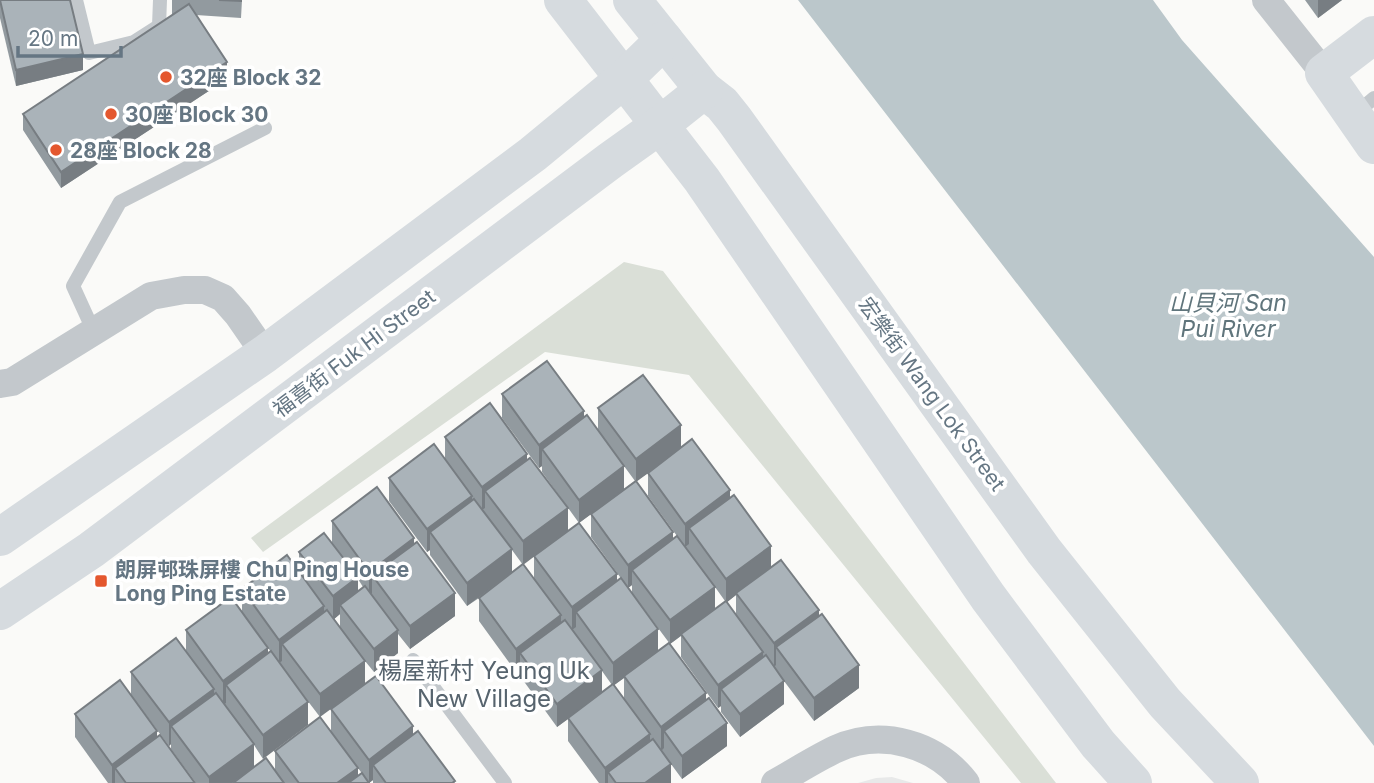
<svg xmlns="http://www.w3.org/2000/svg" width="1374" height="783" font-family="Inter,'Noto Sans TC',sans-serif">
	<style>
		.built { fill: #e8e9e9 }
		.green { fill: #dadfd7 }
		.water { fill: #bbc7cb }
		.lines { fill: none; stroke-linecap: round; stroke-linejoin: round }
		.lane { stroke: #c3c8cc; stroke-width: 14 }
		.street { stroke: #c3c8cc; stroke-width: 28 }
		.secondary { stroke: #d6dbdf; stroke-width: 38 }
		.wall { fill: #929a9f; fill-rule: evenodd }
		.shaded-wall { fill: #777d82 }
		.building { fill: #aab3b9; stroke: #777d82; stroke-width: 2 }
		.poi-dot { fill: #e4572e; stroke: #fff; stroke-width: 2.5 }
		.labels { text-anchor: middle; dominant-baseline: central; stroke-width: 7; stroke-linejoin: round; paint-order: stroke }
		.poi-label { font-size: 21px; font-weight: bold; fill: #657683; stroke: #fff; text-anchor: start }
		.street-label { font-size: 21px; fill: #657683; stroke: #fff }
		.water-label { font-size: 23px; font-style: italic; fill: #60757c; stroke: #fff }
		.quarter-label { font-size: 24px; fill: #57646e; stroke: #fff }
	</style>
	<rect width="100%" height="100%" fill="#fafaf8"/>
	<polygon class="built" points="892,777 913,783 858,783 876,778"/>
	<polygon class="green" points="624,262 663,271 1056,783 1021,783 689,375 545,352 263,552 251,538"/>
	<polygon class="water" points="798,0 1153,0 1182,40 1374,257 1374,746"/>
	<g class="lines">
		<g class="lane">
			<polyline points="76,0 89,53 134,42 159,26 160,0"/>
			<polyline points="1354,115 1374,98"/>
			<polyline points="94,332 73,286 120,202 265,128"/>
			<polyline points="413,660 505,783"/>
		</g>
		<g class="street">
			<polyline points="1266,0 1324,73"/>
			<polyline points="0,384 12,382 151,296 184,290 205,290 223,298 238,315 265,354"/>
			<path d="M775,783C795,772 815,759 836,749C882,728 936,744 966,783"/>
		</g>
		<g class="secondary">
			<polyline points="563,0 702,180 988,597 1098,744 1133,783"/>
			<polyline points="632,0 704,90 722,104 734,119 1044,551 1165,703 1240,783"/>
			<polyline points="1374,35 1324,73 1374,145"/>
			<polyline points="0,537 265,354 533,154 624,79 664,40"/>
			<polyline points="0,611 91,550 611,160 660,125 704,90"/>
		</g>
	</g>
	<g class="wall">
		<polygon points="0,0 83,70 16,86 0,18"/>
		<polygon points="172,0 242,0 241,18 196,15 227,79 61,188 23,130 23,114 175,14 172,14"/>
		<polygon points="1305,0 1342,0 1318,18"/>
		<path d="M502,394L584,417L598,431V408L681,448L730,498L771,567L819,616L859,688L814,721L784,681V704L740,737L721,712V706L718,708L681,657V636L670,644L632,593V585L628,588L591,537V514L579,523L542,472V466L539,468L502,418ZM624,466L635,481L624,489ZM648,473V496L677,536L673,539L636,481ZM715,587L725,601L715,609ZM736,595V615L727,602Z"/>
		<path d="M445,437L527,460L568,531L523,564L534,579V556L617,582L658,651L706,700L727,746L682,779L671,764V783H599L568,741V719L557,727L520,676V669L516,672L479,621V598L467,606L430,555V550L427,552L389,501V478L445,460ZM512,550L523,565L512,572ZM602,671L612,685L602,692ZM624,678V699L614,685Z"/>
		<path d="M332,521L414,544L455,616L410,649L398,634V653L374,672L356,650L320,717L331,732V709L413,734L455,783H373V780L369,783L358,768V776L369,783H233L275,771V751L320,717L294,683L263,759L254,745V767L232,783H196L171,749V744L169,746L131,695V672L186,652V630L268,654L271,652L242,612V589L299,573V552L332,544ZM358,579L363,587L358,591ZM340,614V627L334,619Z"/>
		<polygon points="75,714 157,737 195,783 108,783 75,737"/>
	</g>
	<g class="shaded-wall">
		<polygon points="1318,0 1342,0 1318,18"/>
		<polygon points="83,54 83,70 16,86 16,70"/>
		<polygon points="227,62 227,79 61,188 61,172"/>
		<polygon points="584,411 584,435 542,449 542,466 539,468 539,445"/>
		<polygon points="681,425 681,449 636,482 636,459"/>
		<polygon points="527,454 527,477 485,491 485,508 482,510 482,487"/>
		<polygon points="624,466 624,490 579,523 579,500"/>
		<polygon points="730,490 730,514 689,528 689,544 685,547 685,524"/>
		<polygon points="472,496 472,519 430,532 430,550 427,552 427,529"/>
		<polygon points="568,508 568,531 523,565 523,541"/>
		<polygon points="673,532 673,555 632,570 632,585 628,588 628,565"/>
		<polygon points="414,538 414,562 372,575 372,593 369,595 369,572"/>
		<polygon points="771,546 771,569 736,593 736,595 726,603 726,579"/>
		<polygon points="512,549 512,572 467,606 467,583"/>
		<polygon points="617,574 617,597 576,612 576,627 572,630 572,607"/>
		<polygon points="358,577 358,601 340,605 340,614 333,620 333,596"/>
		<polygon points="715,587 715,610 670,644 670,620"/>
		<polygon points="455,593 455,616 410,649 410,626"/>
		<polygon points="324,606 324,630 282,644 282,661 279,663 279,640"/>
		<polygon points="819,610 819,633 776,647 776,665 774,667 774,643"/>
		<polygon points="561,615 561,638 520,653 520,669 516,672 516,649"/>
		<polygon points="658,629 658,653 613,686 613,663"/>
		<polygon points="398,630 398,653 374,672 374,649"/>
		<polygon points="268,648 268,671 226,685 226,703 223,705 223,681"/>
		<polygon points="763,652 763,675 721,689 721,706 718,708 718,685"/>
		<polygon points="365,661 365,684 320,717 320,694"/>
		<polygon points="859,665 859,688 814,721 814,698"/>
		<polygon points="602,670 602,694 557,727 557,704"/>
		<polygon points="784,681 784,704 740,737 740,714"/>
		<polygon points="214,689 214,712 171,726 171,744 169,746 169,722"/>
		<polygon points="706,693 706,717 664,731 664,748 661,751 661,727"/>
		<polygon points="308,702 308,725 263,759 263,735"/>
		<polygon points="727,723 727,746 682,779 682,756"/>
		<polygon points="413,726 413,749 373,765 373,780 369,783 369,760"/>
		<polygon points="157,731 157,754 115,768 115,783 112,783 112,765"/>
		<polygon points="650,734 650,758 608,772 608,783 605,783 605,768"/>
		<polygon points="254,744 254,767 232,783 209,783 209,777"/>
		<polygon points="671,764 671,783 645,783"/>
		<polygon points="358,768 358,783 337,783"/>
	</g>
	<g class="building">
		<polygon points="0,0 70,0 83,54 16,70"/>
		<polygon points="219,0 241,0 241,1"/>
		<polygon points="189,4 227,62 61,172 23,114"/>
		<polygon points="547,361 584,411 539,445 502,394"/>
		<polygon points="643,375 681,425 636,459 598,408"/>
		<polygon points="490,403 527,454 482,487 445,437"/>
		<polygon points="587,415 624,466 579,500 542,449"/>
		<polygon points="692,439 730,490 685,524 648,473"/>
		<polygon points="434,444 472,496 427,529 389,478"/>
		<polygon points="530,458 568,508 523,541 485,491"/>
		<polygon points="636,481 673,532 628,565 591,514"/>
		<polygon points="377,487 414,538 369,572 332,521"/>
		<polygon points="734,495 771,546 726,579 689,528"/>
		<polygon points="474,499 512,549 467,583 430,532"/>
		<polygon points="579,523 617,574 572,607 534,556"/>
		<polygon points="324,533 358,577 333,596 299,552"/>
		<polygon points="677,536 715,587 670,620 632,570"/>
		<polygon points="417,542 455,593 410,626 372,575"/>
		<polygon points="287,555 324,606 279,640 242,589"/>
		<polygon points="781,560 819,610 774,643 736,593"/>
		<polygon points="523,564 561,615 516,649 479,598"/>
		<polygon points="621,578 658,629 613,663 576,612"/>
		<polygon points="365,586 398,630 374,649 340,605"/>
		<polygon points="231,597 268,648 223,681 186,630"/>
		<polygon points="726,601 763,652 718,685 681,634"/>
		<polygon points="327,610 365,661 320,694 282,644"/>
		<polygon points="822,614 859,665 814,698 776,647"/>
		<polygon points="565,620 602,670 557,704 520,653"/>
		<polygon points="176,638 214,689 169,722 131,672"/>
		<polygon points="669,643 706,693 661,727 624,676"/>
		<polygon points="271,651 308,702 263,735 226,685"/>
		<polygon points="766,655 784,681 740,714 721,689"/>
		<polygon points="376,676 413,726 369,760 331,709"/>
		<polygon points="120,680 157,731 112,765 75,714"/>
		<polygon points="613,684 650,734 605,768 568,718"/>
		<polygon points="216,693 254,744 209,777 171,726"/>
		<polygon points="709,698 727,723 682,756 664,731"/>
		<polygon points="320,717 358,768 337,783 299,783 275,751"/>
		<polygon points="418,731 455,781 452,783 386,783 373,765"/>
		<polygon points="160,735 195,783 126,783 115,768"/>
		<polygon points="653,739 671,764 645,783 616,783 608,772"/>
		<polygon points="266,758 284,783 233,783"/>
		<polygon points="362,773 369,783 348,783"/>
	</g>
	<g class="poi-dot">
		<circle cx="166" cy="77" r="7"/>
		<circle cx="111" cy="114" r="7"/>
		<circle cx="56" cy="150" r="7"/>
		<rect x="94" y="574" width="14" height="14" rx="3.5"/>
	</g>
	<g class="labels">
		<g class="poi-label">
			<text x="180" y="77">32座 Block 32</text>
			<text x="125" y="114">30座 Block 30</text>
			<text x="70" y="150">28座 Block 28</text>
			<text x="115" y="569">朗屏邨珠屏樓 Chu Ping House<tspan x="115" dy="24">Long Ping Estate</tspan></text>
		</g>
		<g class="street-label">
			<text transform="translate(354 353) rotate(-37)">福喜街 Fuk Hi Street</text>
			<text transform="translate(932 394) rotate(54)">宏樂街 Wang Lok Street</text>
		</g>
		<g class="water-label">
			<text x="1228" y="303">山貝河 San<tspan x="1228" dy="26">Pui River</tspan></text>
		</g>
		<g class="quarter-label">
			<text x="484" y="670">楊屋新村 Yeung Uk<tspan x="484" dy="28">New Village</tspan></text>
		</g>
	</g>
	<path d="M18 46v10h103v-10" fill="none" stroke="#657683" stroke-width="3.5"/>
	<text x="28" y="46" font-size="21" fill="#657683" stroke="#ffffff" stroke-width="5" paint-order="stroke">20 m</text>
</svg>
